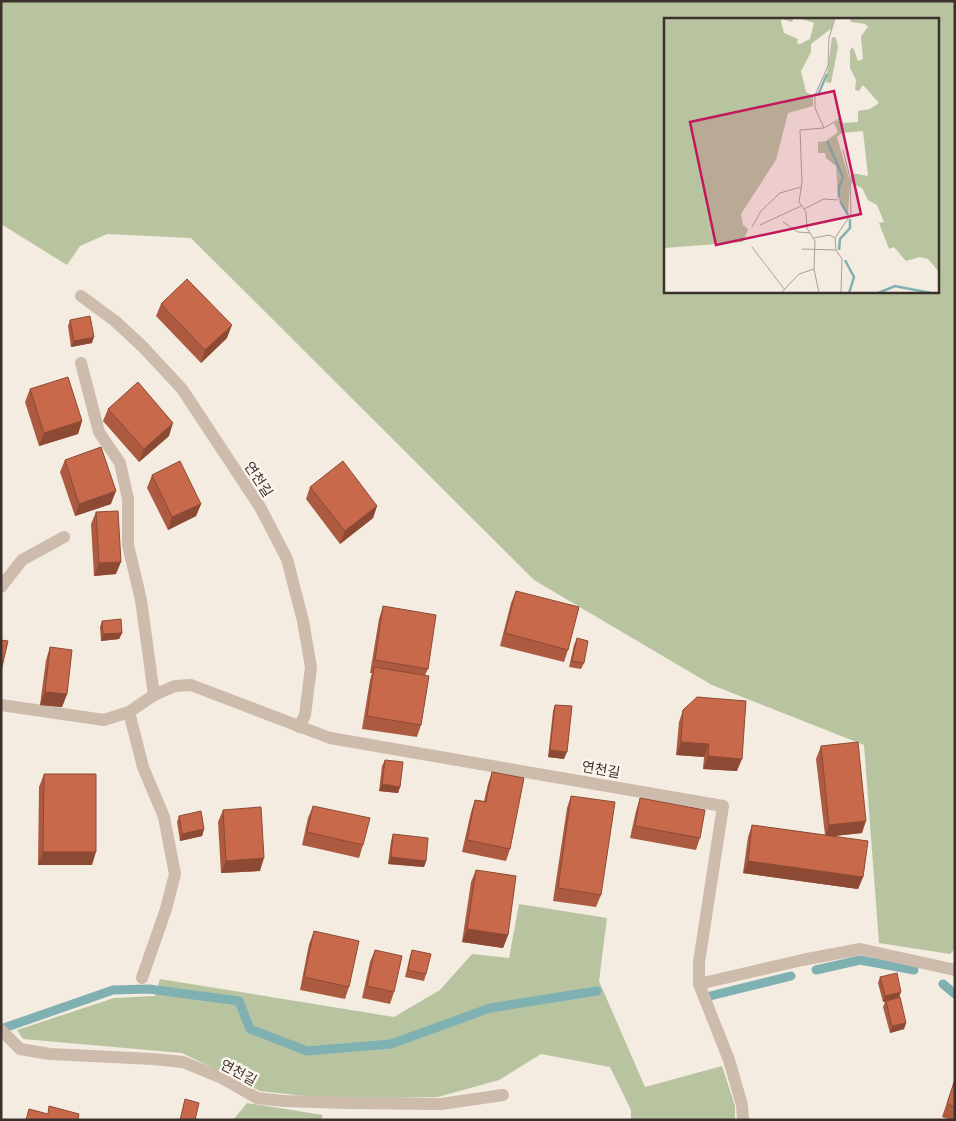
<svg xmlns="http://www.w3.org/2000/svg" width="956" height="1121" font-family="Inter,'Noto Sans KR',sans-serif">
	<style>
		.green { fill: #b8c4a0; fill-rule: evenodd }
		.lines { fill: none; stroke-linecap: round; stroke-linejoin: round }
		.stream { stroke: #7fb0b2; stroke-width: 9 }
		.minor { stroke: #cdbbac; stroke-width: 12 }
		.wall { fill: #ac5a40 }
		.shaded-wall { fill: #8c4a34 }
		.building { fill: #c8694b; stroke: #8c4a34 }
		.labels { text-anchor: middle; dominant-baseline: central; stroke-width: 5; stroke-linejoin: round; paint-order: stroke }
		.street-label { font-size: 14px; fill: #3b302b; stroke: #fbf5ee }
		.inset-river { fill: none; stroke: #7fb0b2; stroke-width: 2.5 }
		.inset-road { fill: none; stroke: #aaa098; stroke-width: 1 }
		.view { fill: #c2185b; fill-opacity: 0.15; stroke: #c2185b; stroke-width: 2.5 }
		.inset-edge { fill: none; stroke: #3b302b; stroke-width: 2.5 }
	</style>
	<rect width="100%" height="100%" fill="#f4ebe1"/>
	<g class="green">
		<path d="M1,1H955V949L950,954L879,943L864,745L712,685L534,580L191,238L107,234L80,246L67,265L1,224ZM665,19H937V291H665Z"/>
		<polygon points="519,904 607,918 599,981 645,1087 722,1066 735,1106 735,1120 631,1120 631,1110 610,1067 541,1054 499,1080 438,1097 332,1099 260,1091 182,1053 23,1039 17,1030 114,998 155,996 160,979 394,1017 440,990 472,954 509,958"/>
		<polygon points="247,1103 323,1115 321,1120 233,1120"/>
	</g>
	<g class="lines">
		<g class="stream">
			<polyline points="816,970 860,960 914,970"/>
			<polyline points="943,984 955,994"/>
			<polyline points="710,996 791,976"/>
			<polyline points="1,1029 113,990 149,989 239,1001 250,1029 307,1051 391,1044 490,1008 597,991"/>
		</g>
		<g class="minor">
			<polyline points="81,296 115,321 143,347 182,389 260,507 287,559 303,621 311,667 305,715 299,727"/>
			<polyline points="81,363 99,432 120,463 128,499 128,545 141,600 154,695"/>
			<polyline points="1,587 22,560 64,537"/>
			<polyline points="1,705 104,720 129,712 154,695 175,686 191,685 330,738 723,806 699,962 699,984 802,960 860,949 955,970"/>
			<polyline points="129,712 143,767 164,817 175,874 166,909 142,978"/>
			<polyline points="699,984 729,1060 742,1105 743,1120"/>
			<polyline points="1,1030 20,1049 50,1054 153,1059 183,1062 222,1078 257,1098 284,1101 347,1103 441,1104 503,1095"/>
		</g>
	</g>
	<g class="wall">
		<polygon points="161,304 227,338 201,363 156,316"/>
		<polygon points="70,320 92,343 71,347 68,326"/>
		<polygon points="30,389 82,421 78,434 39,446 25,402"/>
		<polygon points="108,409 169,436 139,462 103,421"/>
		<polygon points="65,460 111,504 75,516 60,472"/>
		<polygon points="152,475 201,504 196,516 168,530 147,488"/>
		<polygon points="310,487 377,506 373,518 340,544 306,499"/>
		<polygon points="96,512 116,574 94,576 91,524"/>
		<polygon points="516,591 568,650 564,662 500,646 511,603"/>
		<polygon points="383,606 428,669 425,675 421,725 417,737 362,729 370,680 372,673 370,673 379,619"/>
		<polygon points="102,621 122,633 119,639 101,641 100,627"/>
		<polygon points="577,638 584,663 581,669 569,667 574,645"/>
		<polygon points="50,647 67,694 62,707 40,705 46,660"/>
		<polygon points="555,705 564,759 548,757 553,711"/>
		<polygon points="683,710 737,771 703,769 704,757 676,755 679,722"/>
		<polygon points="821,746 862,833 834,836 863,877 858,889 743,873 748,837 752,825 825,835 816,759"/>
		<polygon points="385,760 400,787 398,793 379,791 382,766"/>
		<polygon points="492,772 510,849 506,861 462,852 471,812 475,800 484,801 488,784"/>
		<polygon points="44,774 92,865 38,865 39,787"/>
		<polygon points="571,796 601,895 596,907 553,901 567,808"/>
		<polygon points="640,798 700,838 696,850 630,838 636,811"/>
		<polygon points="313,806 363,845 359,858 302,845 308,818"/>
		<polygon points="223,810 260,871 221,873 218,822"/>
		<polygon points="179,816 204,829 202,836 180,841 177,822"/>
		<polygon points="393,834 426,861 424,867 388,864 391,841"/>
		<polygon points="476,870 508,935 503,948 462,942 471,882"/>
		<polygon points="314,931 349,987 345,999 300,990 309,944"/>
		<polygon points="375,950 394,992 390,1004 362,998 370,962"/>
		<polygon points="412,950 426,974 424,981 405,977 410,956"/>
		<polygon points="880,977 899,997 906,1023 904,1029 890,1033 883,1007 885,1002 883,1002 878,983"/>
		<polygon points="955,1079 955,1120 951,1120 942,1117"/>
	</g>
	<g class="shaded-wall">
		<polygon points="232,325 227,338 201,363 205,350"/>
		<polygon points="94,337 92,343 71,347 74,341"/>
		<polygon points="82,421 78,434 39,446 44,433"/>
		<polygon points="173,423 169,436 139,462 144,449"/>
		<polygon points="116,491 111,504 75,516 79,504"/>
		<polygon points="201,504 196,516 168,530 172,517"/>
		<polygon points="377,506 373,518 340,544 345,531"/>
		<polygon points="121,562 116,574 94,576 99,563"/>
		<polygon points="122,633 119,639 101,641 103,634"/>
		<polygon points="45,692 67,694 62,707 40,705"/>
		<polygon points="681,742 709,744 704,757 676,755"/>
		<polygon points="550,750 567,752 564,759 548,757"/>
		<polygon points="708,756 742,759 737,771 703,769"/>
		<polygon points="382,784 400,787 398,793 379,791"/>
		<polygon points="866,821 862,833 825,837 829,825"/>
		<polygon points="204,829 202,836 180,841 182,834"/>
		<polygon points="43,852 96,852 92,865 38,865"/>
		<polygon points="391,857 426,861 424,867 388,864"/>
		<polygon points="264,858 260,871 221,873 226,861"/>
		<polygon points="748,861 863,877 858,889 743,873"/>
		<polygon points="467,929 508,935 503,948 462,942"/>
		<polygon points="901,992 899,998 883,1002 885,996"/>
		<polygon points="906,1023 904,1029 890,1033 892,1026"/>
	</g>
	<g class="building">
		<polygon points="187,279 232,325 205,350 161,304"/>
		<polygon points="90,316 94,337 74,341 70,320"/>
		<polygon points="68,377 82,421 44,433 30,389"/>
		<polygon points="138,382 173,423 144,449 108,409"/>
		<polygon points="101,447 116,491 79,504 65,460"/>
		<polygon points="180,461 201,504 172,517 152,475"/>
		<polygon points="343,461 377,506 345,531 310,487"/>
		<polygon points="118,511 121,562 99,563 96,512"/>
		<polygon points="516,591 579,607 568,650 505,633"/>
		<polygon points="383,606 436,615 428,669 375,660"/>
		<polygon points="121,619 122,633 103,634 102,621"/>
		<polygon points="577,638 588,641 584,663 572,661"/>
		<polygon points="1,640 8,641 1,671"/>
		<polygon points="50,647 72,650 67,694 45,692"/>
		<polygon points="374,667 429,676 421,725 367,716"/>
		<polygon points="697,697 746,701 742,759 708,756 709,744 681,742 683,710"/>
		<polygon points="555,705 572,706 567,752 550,750"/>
		<polygon points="858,742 866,821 829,825 821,746"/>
		<polygon points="385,760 403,762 400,787 382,784"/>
		<polygon points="492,772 524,778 510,849 467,840 475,800 486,802"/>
		<polygon points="44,774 96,774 96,852 43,852"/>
		<polygon points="571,796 615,802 601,895 558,888"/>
		<polygon points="640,798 705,810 700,838 635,826"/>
		<polygon points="313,806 370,818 363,845 307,832"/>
		<polygon points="261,807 264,858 226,861 223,810"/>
		<polygon points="201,811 204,829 182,834 179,816"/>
		<polygon points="752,825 868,841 863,877 748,861"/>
		<polygon points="393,834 428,838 426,861 391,857"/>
		<polygon points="476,870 516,876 508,935 467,929"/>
		<polygon points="314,931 359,941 349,987 304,977"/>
		<polygon points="375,950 402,956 394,992 367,986"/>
		<polygon points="412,950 431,954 426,974 408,970"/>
		<polygon points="897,973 901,992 885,996 880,977"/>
		<polygon points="900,997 906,1023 892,1026 886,1001"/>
		<polygon points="955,1079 955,1107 947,1104"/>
		<polygon points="185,1099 199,1103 195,1120 180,1120"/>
		<polygon points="49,1106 79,1114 78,1120 26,1120 29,1109 48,1114"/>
	</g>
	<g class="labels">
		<g class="street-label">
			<text transform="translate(259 479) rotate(57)">연천길</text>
			<text transform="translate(601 769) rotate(10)">연천길</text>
			<text transform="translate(239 1072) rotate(28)">연천길</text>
		</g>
	</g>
	<g transform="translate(664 18)">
		<rect width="275" height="275" fill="#f4ebe1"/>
		<path d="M0,0H130L128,4L118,1L117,4L120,15L134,21L133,25L136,26L146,21L150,5L134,0H170L168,10L147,26V34L137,53L142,74L149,78V88L124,95L112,142L77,196L79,207L84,211L79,224L0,230ZM186,0H275V254L264,241L256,239L242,243L230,229L225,231L215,205L220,204L213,187L204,182L198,170L187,165V155L204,158L199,113L178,115L173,119L186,164L184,197L174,180L172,148L162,140L161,135H154V124L162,123L174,114L170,105L178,101L179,105L194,104V93L206,91L215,85L199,67L195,73L191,72L192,62L186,50V32L189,29L194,43L199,41L197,18L204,9L201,6L187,4ZM168,19L172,20L174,29L167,65L162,64Z" fill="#b8c4a0"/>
		<path class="inset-river" d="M154,77L163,56M163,123L179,159L175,169V179M176,183L184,197M175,232L176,221L186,210V201M181,242L190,259L185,275M214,275L231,268L267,275"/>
		<path class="inset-road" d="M160,110L177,100M140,191L160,181L174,182M119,204L134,214L146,215M96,207L137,188M88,209L97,193L116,175L137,169M171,220L187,196L186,160L179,132M88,229L121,272M138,231L172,232L171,220L165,217L150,220M172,232L178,241L177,275M150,251L155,275M117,275L135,256L150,251L151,223L143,210L142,194L135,184L138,164L136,112L160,110L151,90V77L164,48L165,20L171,0"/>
		<path class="view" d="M170,73L197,196L52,227L26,104Z"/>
		<rect width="275" height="275" class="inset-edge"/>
	</g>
	<rect width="956" height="1121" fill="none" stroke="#3b302b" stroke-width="5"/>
</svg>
